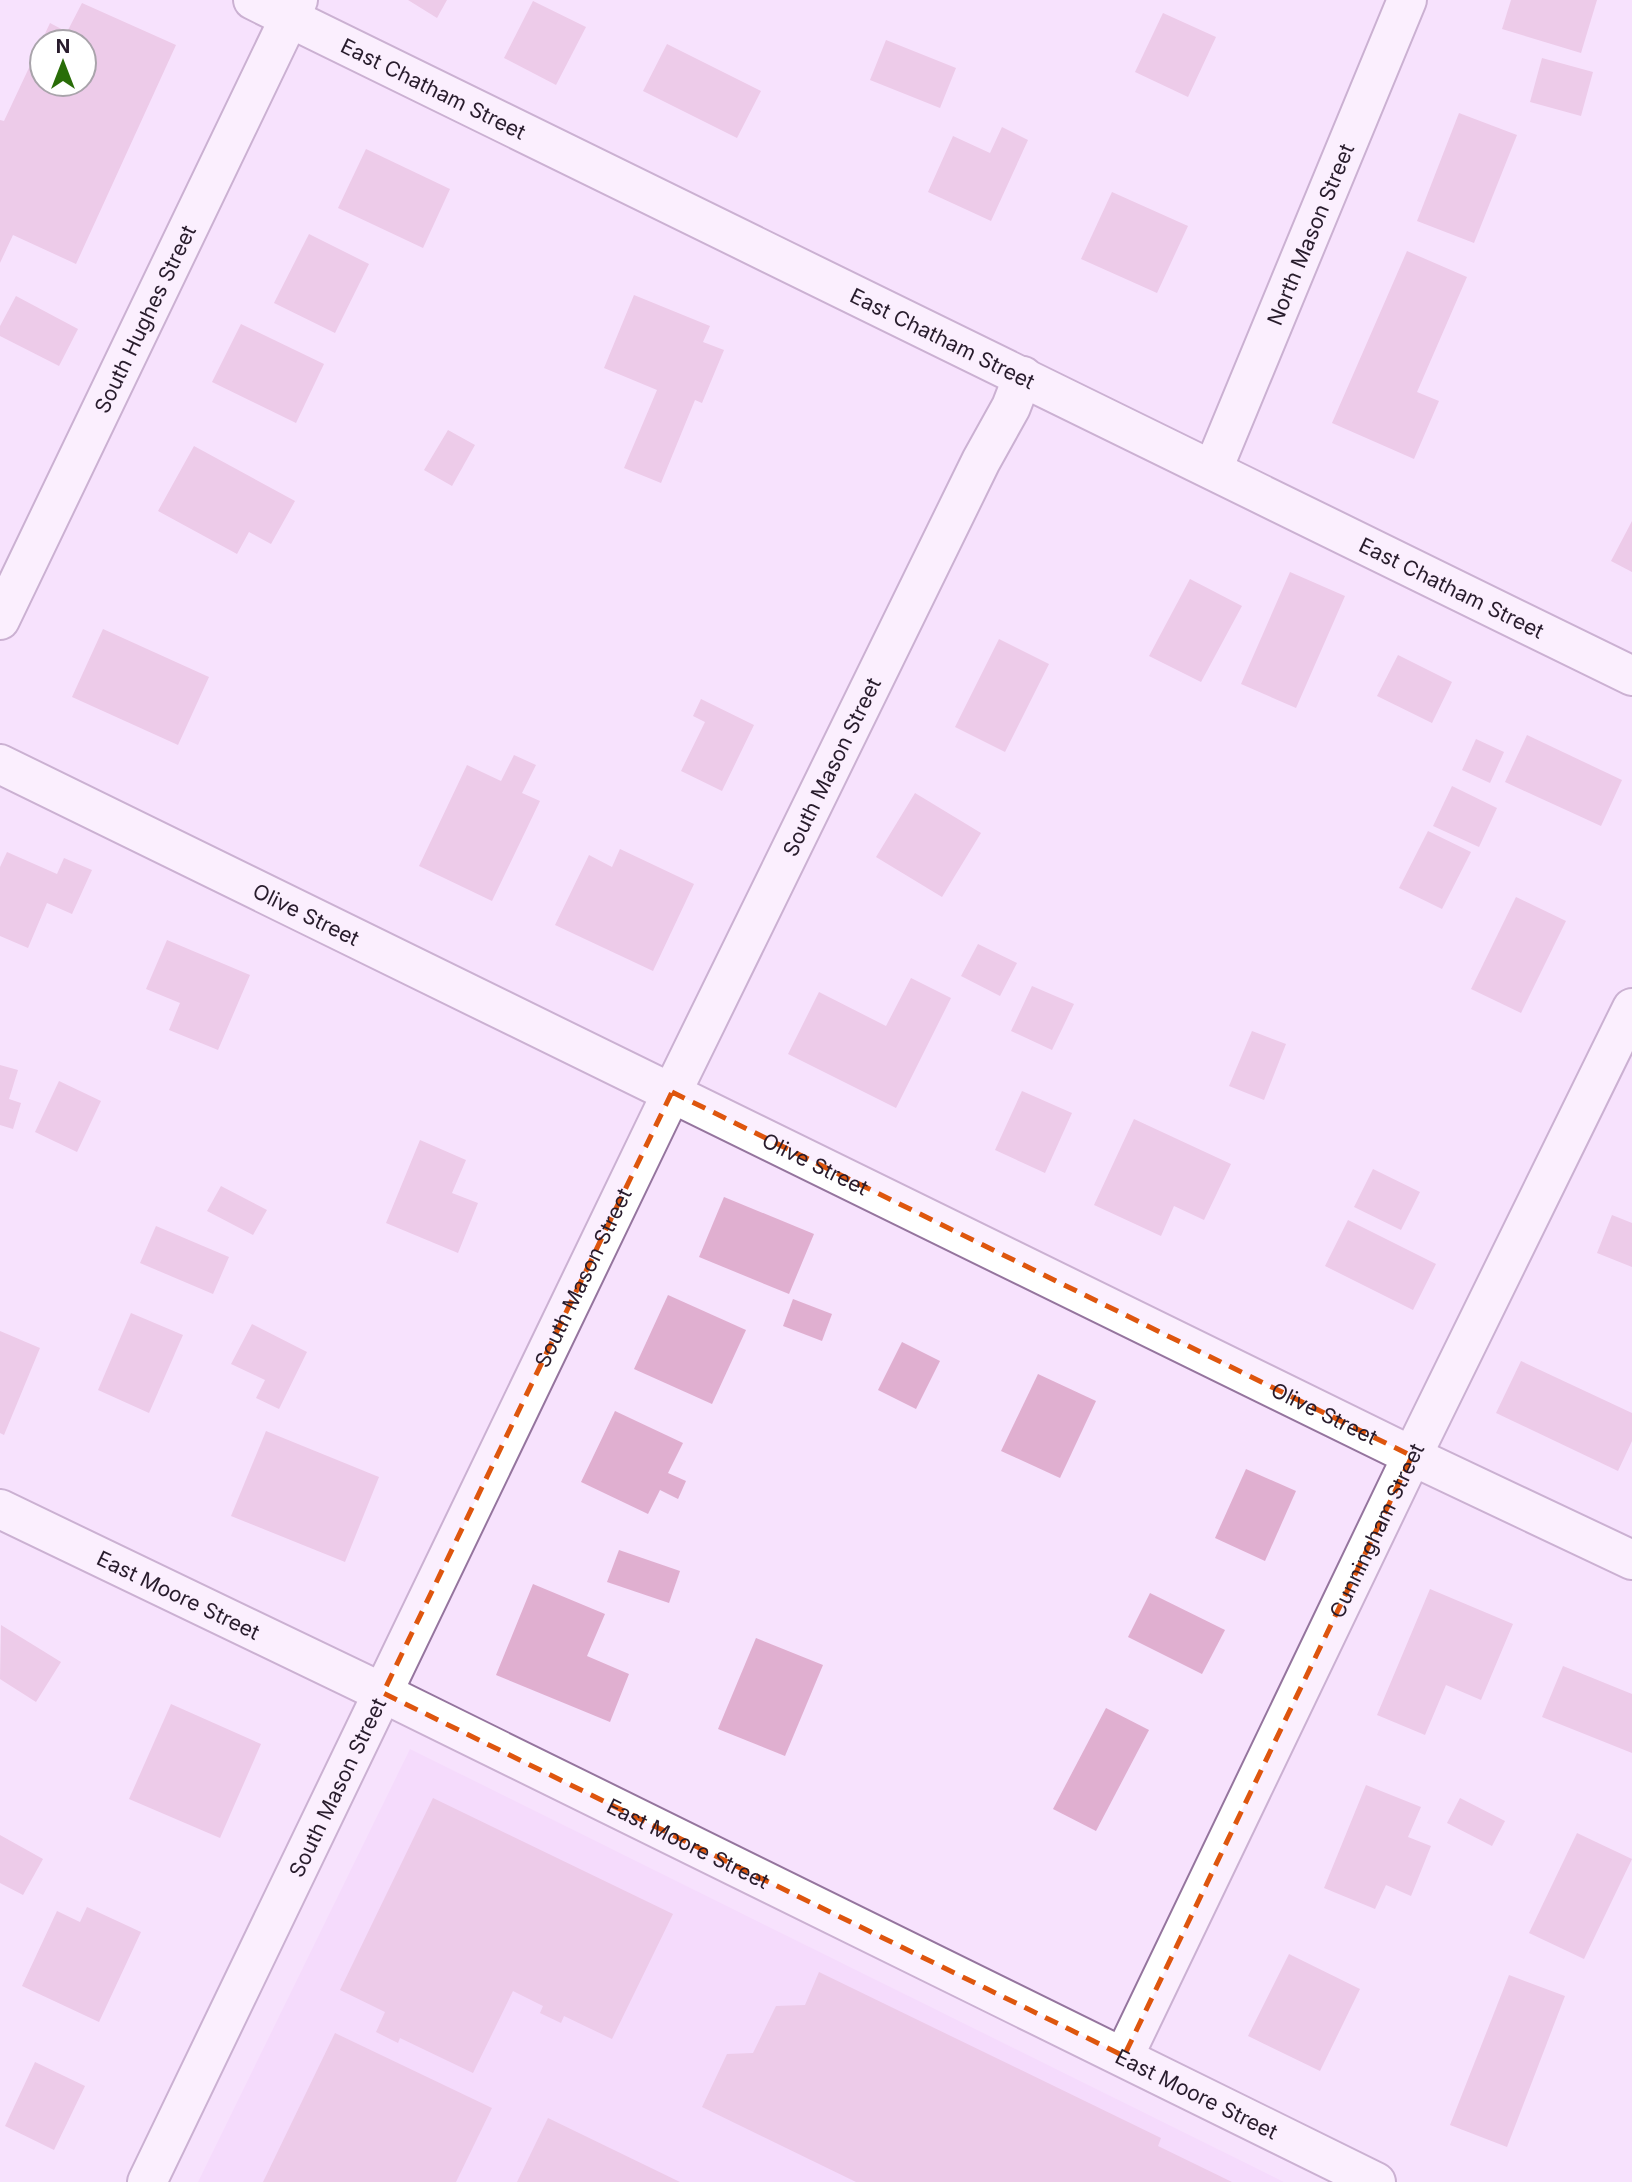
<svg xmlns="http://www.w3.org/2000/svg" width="1632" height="2182" font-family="Inter,sans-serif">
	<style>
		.built { fill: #f2d2fb }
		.building { fill: #e0afd0; fill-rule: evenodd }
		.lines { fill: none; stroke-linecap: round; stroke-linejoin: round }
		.minor-casing { stroke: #95759e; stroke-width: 42 }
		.minor { stroke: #fff; stroke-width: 38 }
		.marked { fill: none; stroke: #de560e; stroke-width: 5; stroke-dasharray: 14 9; stroke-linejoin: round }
		.labels { text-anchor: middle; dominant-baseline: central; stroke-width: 5; stroke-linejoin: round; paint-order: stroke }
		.street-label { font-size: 21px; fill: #281c2c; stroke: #fff }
	</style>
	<rect width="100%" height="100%" fill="#f7e2fd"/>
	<polygon class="built" points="410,1749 1284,2182 198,2182"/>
	<g class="building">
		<polygon points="408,0 447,0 437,18"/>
		<polygon points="1511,0 1597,0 1581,53 1502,29"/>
		<polygon points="533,1 586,27 556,85 504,58"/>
		<path d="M82,3L176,45L76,264L13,235L0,263V120L4,121L50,23L67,32ZM42,42H84V84H42Z"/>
		<polygon points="1163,13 1216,37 1188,97 1135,72"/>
		<polygon points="886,40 956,68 940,108 870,80"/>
		<polygon points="667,44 761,91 737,138 643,91"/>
		<polygon points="1542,58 1593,72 1581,116 1530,102"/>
		<polygon points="1459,113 1517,135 1474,243 1417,221"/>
		<polygon points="1002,127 1028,140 991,221 928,192 953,136 990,153"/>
		<polygon points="366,149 450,189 423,248 338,208"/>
		<polygon points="1112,192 1188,226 1157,293 1081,259"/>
		<polygon points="309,234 369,264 335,333 274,303"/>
		<polygon points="1407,251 1467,277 1417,392 1439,401 1414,459 1332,423"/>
		<polygon points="634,295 710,326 703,342 724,350 702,403 695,400 661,483 624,468 657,390 604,368"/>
		<polygon points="16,296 78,329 59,366 0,336 0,326"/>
		<polygon points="241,324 324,364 296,423 212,382"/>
		<polygon points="448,430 475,445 452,486 424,470"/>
		<polygon points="194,446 295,501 271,544 249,532 237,554 158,511"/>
		<polygon points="1632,521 1632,572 1611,561"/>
		<polygon points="1290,572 1345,596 1296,708 1241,684"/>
		<polygon points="1190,579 1242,606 1201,682 1149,656"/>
		<polygon points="103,629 209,677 178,745 72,697"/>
		<polygon points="999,639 1049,664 1005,752 955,727"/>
		<polygon points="1398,655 1452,682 1432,723 1377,696"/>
		<polygon points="701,699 754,725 722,791 681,771 705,722 693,716"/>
		<polygon points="1527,735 1622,780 1601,826 1505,782"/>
		<polygon points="1476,739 1504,752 1490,783 1462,770"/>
		<polygon points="514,755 536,765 522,793 540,801 492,901 419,866 467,765 501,781"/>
		<polygon points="1452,786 1497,808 1479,847 1433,826"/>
		<polygon points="915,793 981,833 942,897 876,857"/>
		<polygon points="1428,831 1471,852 1442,909 1399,888"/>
		<polygon points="620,849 694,884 653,971 555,925 589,855 612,867"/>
		<polygon points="7,852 57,874 64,858 92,870 72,914 47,903 28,948 0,936 0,867"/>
		<polygon points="1516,897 1566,921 1521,1013 1471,989"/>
		<polygon points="167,940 250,975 218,1050 169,1030 180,1003 146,989"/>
		<polygon points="978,944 1017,963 1000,996 961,976"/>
		<polygon points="911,978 951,998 896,1108 788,1054 819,992 886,1026"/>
		<polygon points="1032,986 1074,1004 1052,1050 1011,1031"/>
		<polygon points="1252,1031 1286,1044 1264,1100 1229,1086"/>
		<polygon points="0,1065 18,1070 9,1099 21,1103 13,1129 0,1125"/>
		<polygon points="59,1081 101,1101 77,1152 35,1132"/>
		<polygon points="1022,1091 1072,1113 1045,1173 995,1150"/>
		<polygon points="1134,1119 1231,1164 1204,1220 1174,1206 1161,1236 1094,1205"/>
		<polygon points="420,1140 466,1160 452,1193 478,1203 458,1253 386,1223"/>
		<polygon points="1373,1169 1420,1192 1401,1230 1354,1207"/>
		<polygon points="221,1186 267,1210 253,1235 207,1211"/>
		<polygon points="724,1197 814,1234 789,1294 699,1257"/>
		<polygon points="1612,1215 1632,1223 1632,1267 1597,1253"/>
		<polygon points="1348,1220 1436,1264 1413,1310 1325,1266"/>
		<polygon points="156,1226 229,1257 213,1294 140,1263"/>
		<polygon points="668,1295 746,1330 712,1404 634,1369"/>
		<polygon points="793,1299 832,1314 822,1341 783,1326"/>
		<polygon points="131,1313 183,1335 149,1413 98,1390"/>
		<polygon points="252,1324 307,1352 279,1409 256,1398 265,1380 231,1364"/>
		<polygon points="0,1331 40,1348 4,1435 0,1433"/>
		<polygon points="902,1342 940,1361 916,1409 878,1390"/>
		<polygon points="1521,1361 1632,1413 1632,1441 1618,1471 1496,1413"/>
		<polygon points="1038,1374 1096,1401 1060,1478 1001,1451"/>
		<polygon points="615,1411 683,1443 668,1473 686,1481 678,1499 660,1490 648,1514 581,1482"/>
		<polygon points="266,1431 379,1477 345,1562 231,1516"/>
		<polygon points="1246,1469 1296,1491 1265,1561 1215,1538"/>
		<polygon points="619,1550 680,1571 669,1603 607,1582"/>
		<polygon points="533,1584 605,1614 587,1656 629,1674 610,1722 496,1675"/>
		<polygon points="1430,1589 1513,1624 1481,1700 1446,1685 1425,1735 1377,1715"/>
		<polygon points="1150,1593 1225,1630 1202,1674 1128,1637"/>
		<polygon points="1,1625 61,1662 36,1702 0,1679"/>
		<polygon points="756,1638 823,1665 785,1756 718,1729"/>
		<polygon points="1563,1666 1632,1694 1632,1753 1542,1717"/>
		<polygon points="171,1704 261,1744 220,1838 129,1799"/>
		<polygon points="1106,1708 1149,1730 1096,1831 1053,1809"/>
		<polygon points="1366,1785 1421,1807 1408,1837 1431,1846 1411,1896 1386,1885 1375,1909 1324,1888"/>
		<polygon points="433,1798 673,1914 612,2039 564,2016 561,2023 540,2013 543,2006 513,1991 473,2073 400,2038 398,2043 376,2032 385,2012 340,1990"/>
		<polygon points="1460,1798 1505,1821 1492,1846 1447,1823"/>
		<polygon points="1577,1833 1632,1859 1584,1959 1529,1933"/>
		<polygon points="0,1835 43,1859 23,1895 0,1883"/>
		<polygon points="87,1907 141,1932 99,2022 22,1986 57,1911 80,1922"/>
		<polygon points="1289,1954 1360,1989 1320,2071 1248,2036"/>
		<polygon points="819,1972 1161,2138 1158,2146 1232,2182 856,2182 702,2107 727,2054 753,2053 776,2006 805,2005"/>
		<polygon points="1509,1975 1565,1996 1507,2147 1450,2125"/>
		<polygon points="335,2033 492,2108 456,2182 263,2182"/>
		<polygon points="35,2062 85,2086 54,2150 5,2126"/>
		<polygon points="548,2118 680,2182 517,2182"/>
	</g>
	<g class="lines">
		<g class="minor-casing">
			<g id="minor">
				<path id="s1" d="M253,0L1632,676"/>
				<path id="s2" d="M1213,469L1407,0"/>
				<path id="s3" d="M0,620L298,0"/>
				<path id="s4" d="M0,764L1412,1456L1632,1560"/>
				<path id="s5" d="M0,1509L383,1693L1376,2182"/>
				<path id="s6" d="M1124,2056L1412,1456L1632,1008"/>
				<path id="s7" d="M147,2182L672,1092L981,461L1011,407L1023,376"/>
			</g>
		</g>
		<use href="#minor" class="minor"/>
	</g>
	<path d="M0 0H1632V2182H0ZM672,1092L1412,1456L1124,2056L383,1693Z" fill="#f7e2fd" fill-opacity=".55" fill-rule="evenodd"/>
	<path class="marked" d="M672,1092L1412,1456L1124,2056L383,1693Z"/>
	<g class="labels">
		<g class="street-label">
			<text stroke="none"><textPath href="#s1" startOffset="201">East Chatham Street</textPath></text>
			<text stroke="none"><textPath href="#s2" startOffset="254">North Mason Street</textPath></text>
			<text stroke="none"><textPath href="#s3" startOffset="334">South Hughes Street</textPath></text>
			<text stroke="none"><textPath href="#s1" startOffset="768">East Chatham Street</textPath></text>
			<text stroke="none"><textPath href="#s1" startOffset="1335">East Chatham Street</textPath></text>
			<text stroke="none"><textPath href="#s7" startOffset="1572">South Mason Street</textPath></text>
			<text stroke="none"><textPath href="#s4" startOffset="341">Olive Street</textPath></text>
			<text stroke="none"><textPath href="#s4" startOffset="908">Olive Street</textPath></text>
			<text stroke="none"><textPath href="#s7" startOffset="1004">South Mason Street</textPath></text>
			<text stroke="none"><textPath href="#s4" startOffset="1475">Olive Street</textPath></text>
			<text stroke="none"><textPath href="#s6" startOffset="583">Cunningham Street</textPath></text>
			<text stroke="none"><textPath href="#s5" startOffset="198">East Moore Street</textPath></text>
			<text stroke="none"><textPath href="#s7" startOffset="438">South Mason Street</textPath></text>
			<text stroke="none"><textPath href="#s5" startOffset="765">East Moore Street</textPath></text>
			<text stroke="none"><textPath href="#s5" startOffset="1332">East Moore Street</textPath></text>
		</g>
	</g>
	<g transform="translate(63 63)"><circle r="33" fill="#ffffff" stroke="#a9a4ab" stroke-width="2"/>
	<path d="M0-5L12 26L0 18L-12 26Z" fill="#296d08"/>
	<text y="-10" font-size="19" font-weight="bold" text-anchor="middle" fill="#281c2c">N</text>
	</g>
</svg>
